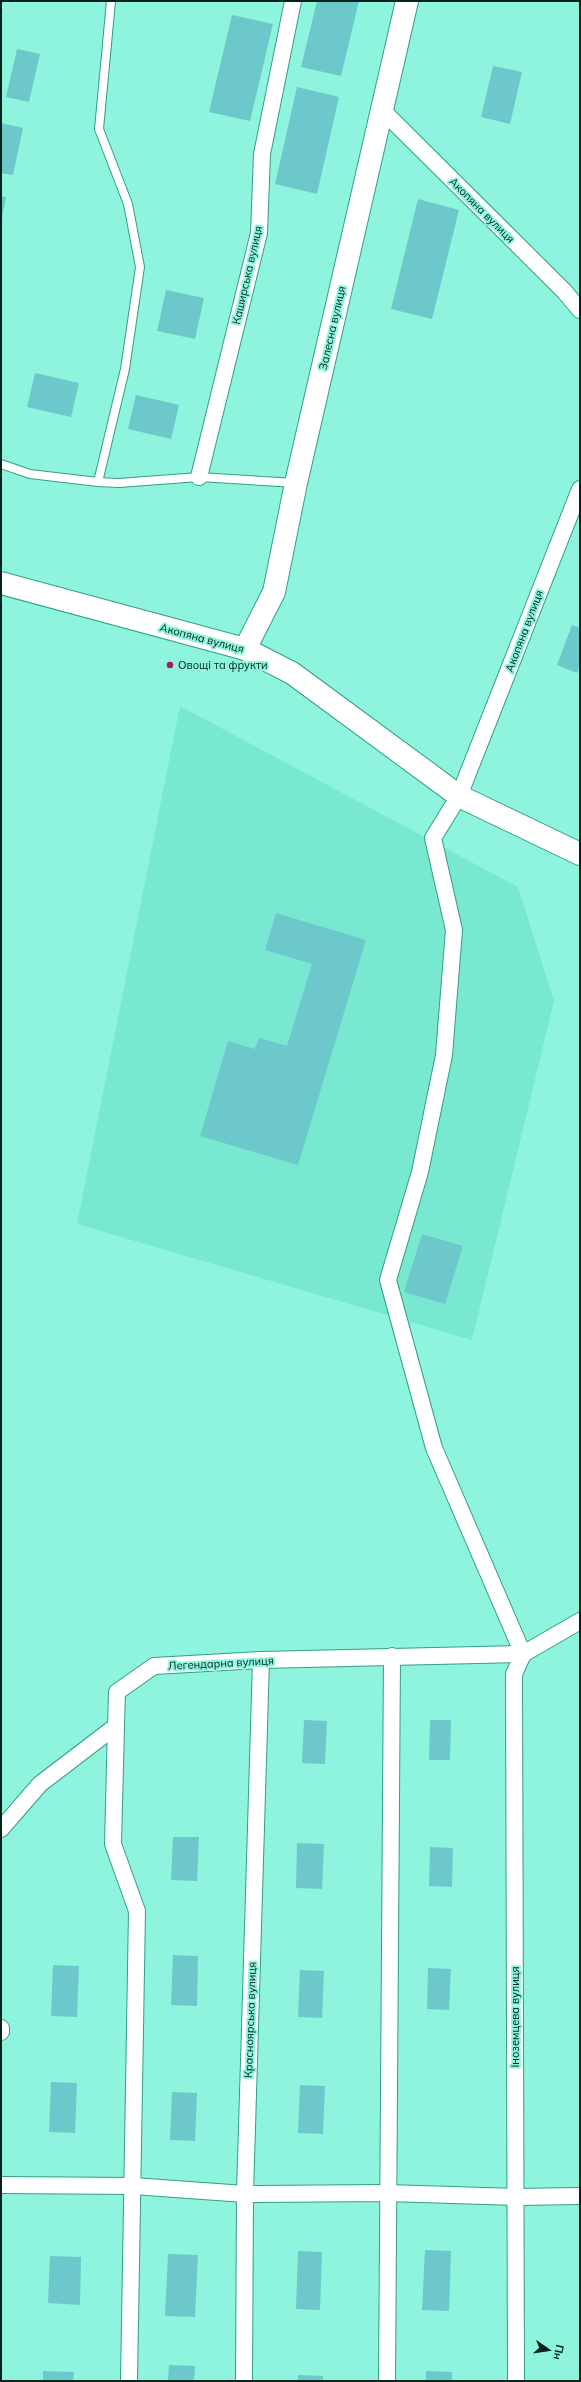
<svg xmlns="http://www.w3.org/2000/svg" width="581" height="2382" font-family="Mulish,sans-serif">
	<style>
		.built { fill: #78e9d0 }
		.building { fill: #6cc8ca }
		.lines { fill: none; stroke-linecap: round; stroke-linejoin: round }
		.lane-casing { stroke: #329e89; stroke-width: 10 }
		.street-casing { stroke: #329e89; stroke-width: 18 }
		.secondary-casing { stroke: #329e89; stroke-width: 24 }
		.lane { stroke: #fff; stroke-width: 8 }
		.street { stroke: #fff; stroke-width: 16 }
		.secondary { stroke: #fff; stroke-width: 22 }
		.poi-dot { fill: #a81d61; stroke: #8ef4dd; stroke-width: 1.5 }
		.labels { text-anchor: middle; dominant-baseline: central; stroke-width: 4; stroke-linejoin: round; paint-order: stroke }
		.street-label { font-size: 11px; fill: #02231c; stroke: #8ef4dd }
		.poi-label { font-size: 11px; fill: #02231c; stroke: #8ef4dd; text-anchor: start }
	</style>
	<rect width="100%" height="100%" fill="#8ef4dd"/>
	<polygon class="built" points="180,706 518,887 554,1001 472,1340 77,1224"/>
	<g class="building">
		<polygon points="317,1 359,1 341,76 301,67"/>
		<polygon points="232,15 273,24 250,121 209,112"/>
		<polygon points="17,49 40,54 29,102 6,97"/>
		<polygon points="493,66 522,72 510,124 481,117"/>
		<polygon points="297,87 339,97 317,194 275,184"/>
		<polygon points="1,123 23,128 13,175 1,173"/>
		<polygon points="1,196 6,197 2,218 1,218"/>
		<polygon points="418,199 459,210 432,319 391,309"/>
		<polygon points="166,290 204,298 195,339 157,331"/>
		<polygon points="35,373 79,383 71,417 27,407"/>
		<polygon points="136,395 179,405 171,439 128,429"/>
		<polygon points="572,625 580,628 580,665 577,673 557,665"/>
		<polygon points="276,913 366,940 298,1165 200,1136 228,1041 255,1049 259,1038 287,1046 312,964 265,950"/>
		<polygon points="422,1234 463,1246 445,1304 404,1292"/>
		<polygon points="304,1720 327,1721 325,1764 302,1763"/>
		<polygon points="430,1720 451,1720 450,1760 429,1760"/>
		<polygon points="173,1837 199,1837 197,1881 171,1880"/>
		<polygon points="297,1843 324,1844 322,1889 296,1888"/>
		<polygon points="430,1847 453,1848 452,1887 429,1886"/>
		<polygon points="173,1955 198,1956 197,2006 171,2005"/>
		<polygon points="53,1965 79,1966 77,2017 51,2016"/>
		<polygon points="428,1968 451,1969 449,2010 427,2009"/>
		<polygon points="300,1970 324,1971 322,2018 298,2017"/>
		<polygon points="51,2082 77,2083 75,2133 49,2132"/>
		<polygon points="300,2085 325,2086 323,2134 298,2133"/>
		<polygon points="172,2092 197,2093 195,2141 170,2140"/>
		<polygon points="425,2250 451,2251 449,2311 422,2310"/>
		<polygon points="298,2251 322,2252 320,2310 296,2309"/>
		<polygon points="168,2254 198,2255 195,2317 165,2316"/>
		<polygon points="50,2256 81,2257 80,2305 48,2303"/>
		<polygon points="169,2365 195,2366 194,2381 168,2381"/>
		<polygon points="43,2371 74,2372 73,2381 43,2381"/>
		<polygon points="426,2371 452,2372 452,2381 426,2381"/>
		<polygon points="298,2375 323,2376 323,2381 298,2381"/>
	</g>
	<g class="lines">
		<g class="lane-casing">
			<g id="lane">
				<polyline points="1,464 30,474 98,482 119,483 199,477 296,483"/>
				<polyline points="98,482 125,369 140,267 128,204 99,129 111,1"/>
			</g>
		</g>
		<g class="street-casing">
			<g id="street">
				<polyline points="383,111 564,291 580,310"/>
				<polyline points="199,477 259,233 262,154 293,1"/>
				<polyline points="523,1654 434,1448 388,1280 420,1172 444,1055 454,930 433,838 459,796 580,489"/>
				<polyline points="523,1654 580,1621"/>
				<polyline points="116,1726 113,1844 137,1911 129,2381"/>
				<polyline points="1,1829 40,1784 116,1726 117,1692 154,1666 261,1660 523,1654"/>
				<polyline points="1,2028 1,2032"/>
				<polyline points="1,2185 133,2186 245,2194 387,2193 516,2197 580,2196"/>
				<polyline points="244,2381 245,2194 261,1660"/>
				<polyline points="387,2381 392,1656"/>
				<polyline points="516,2381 514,1674 523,1654"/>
			</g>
		</g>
		<g class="secondary-casing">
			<g id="secondary">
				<polyline points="1,583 245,649 292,673 459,796 580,854"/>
				<polyline points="245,649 274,592 296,483 407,1"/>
			</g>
		</g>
		<use href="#lane" class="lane"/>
		<use href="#street" class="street"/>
		<use href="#secondary" class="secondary"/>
	</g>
	<circle class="poi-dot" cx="170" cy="665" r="4"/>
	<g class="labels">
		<g class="street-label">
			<text transform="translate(482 210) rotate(45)">Акопяна вулиця</text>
			<text transform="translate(247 275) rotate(-77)">Каширська вулиця</text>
			<text transform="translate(332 328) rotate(-77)">Залесна вулиця</text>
			<text transform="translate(524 631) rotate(-69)">Акопяна вулиця</text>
			<text transform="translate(202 638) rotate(15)">Акопяна вулиця</text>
			<text transform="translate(221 1663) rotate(-3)">Легендарна вулиця</text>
			<text transform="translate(515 2017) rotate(-90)">Іноземцева вулиця</text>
			<text transform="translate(250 2020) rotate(-88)">Красноярська вулиця</text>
		</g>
		<g class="poi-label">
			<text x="178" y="665">Овощі та фрукти</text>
		</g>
	</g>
	<rect width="581" height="2382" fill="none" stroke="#02231c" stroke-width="4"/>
	<g transform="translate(549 2350) rotate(103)" stroke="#8ef4dd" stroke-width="3" paint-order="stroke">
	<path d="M0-3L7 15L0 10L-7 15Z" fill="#02231c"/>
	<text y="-6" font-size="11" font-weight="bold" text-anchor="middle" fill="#02231c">Пн</text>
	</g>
</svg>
